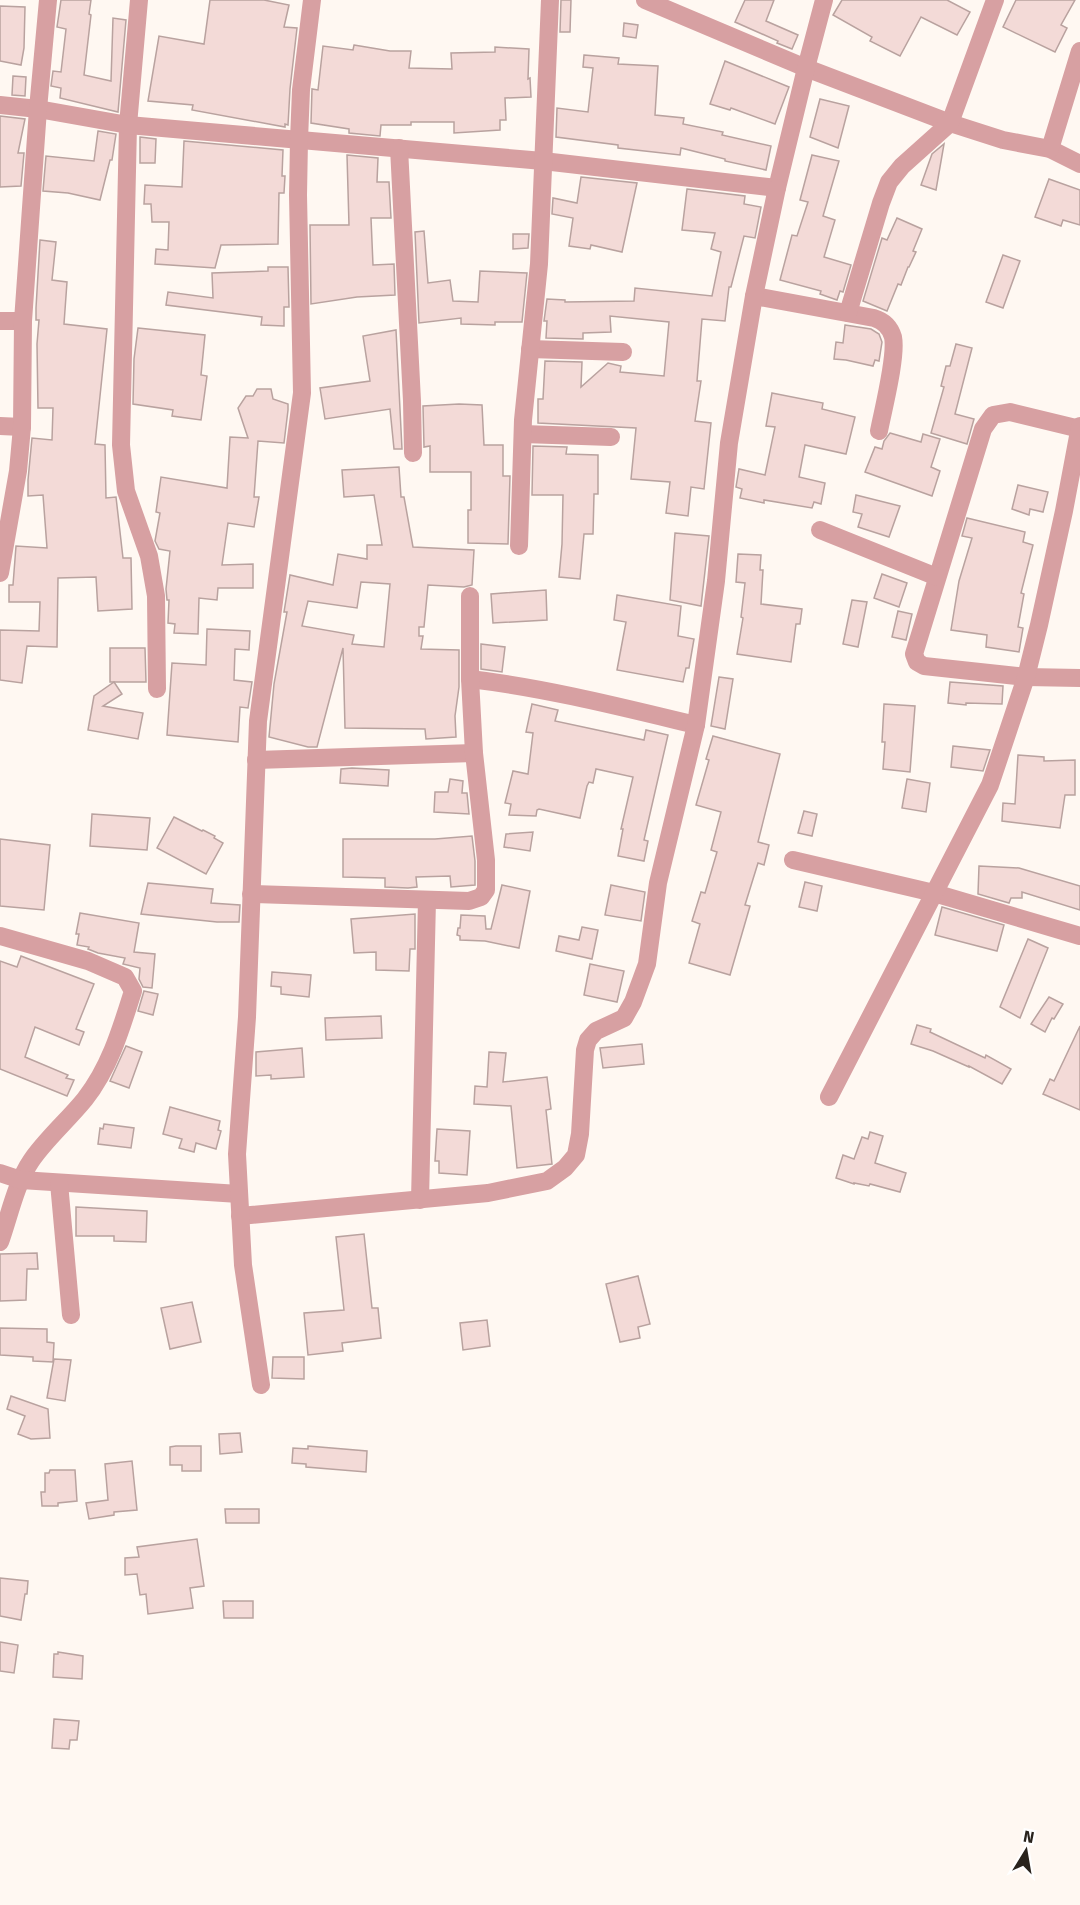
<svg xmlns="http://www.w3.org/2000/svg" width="1080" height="1905" font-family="'Fira Sans',sans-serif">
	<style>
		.building { fill: #f3dad7; stroke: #b9a29f; stroke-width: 1.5; fill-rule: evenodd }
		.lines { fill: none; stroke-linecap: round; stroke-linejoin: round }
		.minor { stroke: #d7a0a2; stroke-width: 18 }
	</style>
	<rect width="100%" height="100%" fill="#fff8f2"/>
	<g class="building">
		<polygon points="61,0 91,0 89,14 91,15 84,75 111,81 113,18 126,20 118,112 60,98 61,88 51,86 53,71 61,72 66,29 57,27"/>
		<polygon points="210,0 264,0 289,5 284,27 297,28 290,89 288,125 285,124 285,127 192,110 193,105 148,101 159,36 204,44"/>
		<polygon points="561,0 571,0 570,32 560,32"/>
		<polygon points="745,0 774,0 766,21 798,35 792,49 777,43 778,41 735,22"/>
		<polygon points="842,0 947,0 970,12 957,35 921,17 900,56 870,41 872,37 833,15"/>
		<polygon points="1016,0 1075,0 1061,25 1067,28 1055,52 1003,27"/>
		<polygon points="0,6 25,7 24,48 21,65 0,61"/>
		<polygon points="624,23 638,25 636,38 623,36"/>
		<polygon points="354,45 390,51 411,51 409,68 452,69 451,53 495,52 495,47 529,49 528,79 530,78 531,97 505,98 506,120 500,120 500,130 454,133 454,122 411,122 411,125 381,125 380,136 349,133 349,129 311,123 312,89 318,90 323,46 353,50"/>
		<polygon points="584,55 619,58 618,64 658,66 655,115 684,118 683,124 723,132 722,135 771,146 766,170 725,161 725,159 681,148 680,155 618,148 618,145 556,137 557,108 588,112 593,68 583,67"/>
		<polygon points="725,61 789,87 775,124 731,108 730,110 710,104"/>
		<polygon points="13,76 26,77 25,96 12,95"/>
		<polygon points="820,99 849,106 838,148 810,137"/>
		<polygon points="0,116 25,119 18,153 24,153 21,186 0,187"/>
		<polygon points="98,131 116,134 112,160 110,160 100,200 68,193 43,191 46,156 94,161"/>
		<polygon points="140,137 156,139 155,163 140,163"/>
		<polygon points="184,141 283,150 282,176 285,176 284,193 279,193 278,244 221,245 215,268 155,264 156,249 168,250 169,222 152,222 151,204 144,204 145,185 182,187"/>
		<polygon points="944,144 936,190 921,185 932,154"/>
		<polygon points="347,155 378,158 377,182 389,182 391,218 371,218 373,265 394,264 395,295 357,297 311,304 310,225 349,225"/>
		<polygon points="812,155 839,161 823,216 835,220 824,257 851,265 843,292 840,291 837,300 820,294 821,291 780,280 792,235 797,236 808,202 800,200"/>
		<polygon points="581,177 637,183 622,252 591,245 590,249 569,246 573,218 552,214 553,198 577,203"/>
		<polygon points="1049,179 1080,190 1080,225 1063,220 1061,226 1035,217"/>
		<polygon points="687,189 745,196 744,204 761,207 755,238 744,236 731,287 729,287 725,321 702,319 697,381 701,381 695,421 711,423 704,489 691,487 688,516 666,513 670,482 631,479 636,428 538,423 538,399 543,399 545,361 582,362 581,387 608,363 621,366 620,372 664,376 669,322 610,316 611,332 583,333 583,339 546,338 547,321 544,321 547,299 565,300 565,302 634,301 635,288 712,296 721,252 711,249 715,233 682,230"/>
		<polygon points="897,218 922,229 913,251 916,252 909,267 908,267 901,285 898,284 887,311 863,301 882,238 887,240"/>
		<polygon points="424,231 428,283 450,280 453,301 478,302 480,271 527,273 522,322 495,322 495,325 461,324 461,318 419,323 415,232"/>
		<polygon points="513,234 529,234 528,248 513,249"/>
		<polygon points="40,240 56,242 52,280 67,282 64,324 107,329 95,444 105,445 106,498 116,497 123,558 131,558 132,609 98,611 96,577 58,578 57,647 27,646 22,683 0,680 0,630 39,631 40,602 9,602 9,585 13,585 16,546 47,548 43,495 28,496 28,480 32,438 52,440 53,408 38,408 37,344 39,320 36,320 36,308"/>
		<polygon points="1003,255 1020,261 1003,308 986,302"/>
		<polygon points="268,267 288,267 289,307 284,307 284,326 261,325 262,317 166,305 168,292 213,298 212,273 268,271"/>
		<polygon points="845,325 871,329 879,334 882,342 879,361 875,360 873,366 846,360 834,359 836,342 843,343"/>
		<polygon points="138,328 205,335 201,375 207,376 201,420 172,416 173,410 133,404 134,359"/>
		<polygon points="396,330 402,449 394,449 390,409 325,419 320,388 370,381 363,336"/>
		<polygon points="956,344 972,348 955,414 974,419 967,444 931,433 944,387 941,386 946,366 950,366"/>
		<polygon points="257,389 271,389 273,399 288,404 288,410 284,443 258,441 254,497 259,497 254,527 228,523 222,565 253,564 253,588 218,588 217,600 199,598 198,634 174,633 175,624 168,623 169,600 167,600 166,589 170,551 159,549 155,541 160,513 156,512 161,477 227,488 230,437 248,438 238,408 246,396 253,396"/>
		<polygon points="772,393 823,403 822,409 855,417 846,454 805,445 799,477 825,483 821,504 814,502 812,508 764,500 764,503 740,498 742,489 736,487 739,469 765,475 775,427 766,426"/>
		<polygon points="459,404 482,405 484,445 503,445 503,476 510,476 508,544 468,543 468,510 471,510 471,472 430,472 430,446 424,447 423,406"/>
		<polygon points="890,433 921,442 923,434 940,439 931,467 940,471 932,496 865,472 875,447 882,449 884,441"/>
		<polygon points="533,446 567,447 566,454 598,455 598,494 594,494 593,534 584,534 580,579 559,577 562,544 563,495 532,495"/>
		<path d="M399,467L401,497H404L413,547L474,550L472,585L464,587L428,585L424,627H419V636H423L421,649L459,650V687L455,716L456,737L426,739L425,729L345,728L343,648L317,747H308L269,737L274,684L287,612H284L290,575L333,585L338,554L367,559V545H382L374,495L344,497L342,470ZM361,582L390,584L384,647L352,644L354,635L302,626L308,601L357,608Z"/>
		<polygon points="1018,485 1048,492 1043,512 1030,509 1029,515 1012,509"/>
		<polygon points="856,495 900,506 889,537 858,527 862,514 853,512"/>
		<polygon points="967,518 1025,532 1023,542 1033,545 1021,593 1024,594 1018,627 1023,628 1019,652 986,647 987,635 951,630 959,581 972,538 962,536"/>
		<polygon points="675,533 709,536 701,606 670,600"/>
		<polygon points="738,554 761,555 760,570 763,570 761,604 802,609 800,624 796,624 791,662 737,654 743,618 741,617 745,583 736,582"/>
		<polygon points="882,574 907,583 899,607 874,598"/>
		<polygon points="546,590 547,620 493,623 491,594"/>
		<polygon points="617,595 681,606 678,636 694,639 689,668 686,668 683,682 617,670 626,622 614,620"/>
		<polygon points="852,600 867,602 858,647 843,644"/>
		<polygon points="898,611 912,614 906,640 892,637"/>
		<polygon points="207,629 250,631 249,650 235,649 234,680 252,682 248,708 240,707 238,742 167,735 172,663 206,665"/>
		<polygon points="481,644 505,647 502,672 481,669"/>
		<polygon points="110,648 145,648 146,682 110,682"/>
		<polygon points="719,677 733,679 725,729 711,726"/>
		<polygon points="114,682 122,694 103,706 143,713 138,739 88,730 94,696"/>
		<polygon points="950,682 1003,686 1002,704 966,703 966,705 948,703"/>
		<polygon points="532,704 558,710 555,721 644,740 646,730 668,735 644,840 648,841 644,861 618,856 623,829 621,829 633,777 596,769 593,783 589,782 587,786 580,818 539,809 537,810 536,816 509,815 511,804 505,803 513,771 528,774 533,733 526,732"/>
		<polygon points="884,704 915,706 910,772 883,769 885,742 882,742"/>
		<polygon points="713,736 780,754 758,842 769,845 764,865 758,863 745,905 750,906 730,975 689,963 700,924 692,921 701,892 705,893 717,852 711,850 721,812 696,805 709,760 706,759"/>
		<polygon points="953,746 990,750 983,771 951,767"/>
		<polygon points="1018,755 1044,757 1044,761 1075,760 1075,795 1065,795 1060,828 1002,821 1003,803 1015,804"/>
		<polygon points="352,768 389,770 388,786 340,783 341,769"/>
		<polygon points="450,779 463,781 462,793 467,793 469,814 434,812 435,792 448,792"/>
		<polygon points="907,779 930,783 926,812 902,808"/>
		<polygon points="804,811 817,814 812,836 798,833"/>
		<polygon points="92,814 150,818 147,850 90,846"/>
		<polygon points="174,817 202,831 203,830 215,836 214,838 223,843 206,874 157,848"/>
		<polygon points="533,832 530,851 504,847 506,834"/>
		<polygon points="472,836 475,861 475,885 451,887 450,876 416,877 417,887 408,888 385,887 385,878 343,877 343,839 435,839"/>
		<polygon points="0,839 50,845 44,910 0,906"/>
		<polygon points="979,866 1019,868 1080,886 1080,910 1022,892 1022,898 1011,898 1009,903 978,894"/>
		<polygon points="805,882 822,886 817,911 799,907"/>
		<polygon points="148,883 213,889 211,903 240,905 239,922 217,922 141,914"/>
		<polygon points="502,885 530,891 519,948 485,941 460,940 460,936 457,935 458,928 460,928 461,915 485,916 486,929 491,929"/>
		<polygon points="611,885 645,892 641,921 605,915"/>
		<polygon points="942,907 1004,925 997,951 935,935"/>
		<polygon points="80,913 139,923 134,952 155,954 152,988 143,987 139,979 140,968 123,964 125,958 98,953 88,949 89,947 77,945 79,934 76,934"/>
		<polygon points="415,914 415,949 410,949 409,971 376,970 376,952 354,953 351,919"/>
		<polygon points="582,927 598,930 592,959 556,951 559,936 579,940"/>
		<polygon points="1028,939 1048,948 1020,1018 1000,1007"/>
		<polygon points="21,956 94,984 76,1029 84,1032 79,1045 35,1027 25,1057 68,1075 66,1078 74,1080 67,1096 0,1069 0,961 17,967"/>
		<polygon points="590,964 624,971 617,1002 584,995"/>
		<polygon points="272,972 311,975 309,997 281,994 281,987 271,986"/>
		<polygon points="144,991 158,994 153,1015 138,1011"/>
		<polygon points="1049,997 1063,1004 1054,1019 1052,1018 1045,1032 1031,1024"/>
		<polygon points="381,1016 382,1038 326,1040 325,1018"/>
		<polygon points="917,1025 931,1029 930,1032 985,1058 986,1055 1011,1069 1002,1084 969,1066 969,1067 933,1051 911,1044"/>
		<polygon points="1080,1026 1080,1110 1043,1094 1050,1079 1054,1081"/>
		<polygon points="642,1044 644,1064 603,1068 600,1048"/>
		<polygon points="126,1046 142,1052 129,1088 110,1081"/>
		<polygon points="302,1048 304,1077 271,1079 271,1075 256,1076 256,1052"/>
		<polygon points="489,1052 506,1053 503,1082 547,1077 551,1109 546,1110 552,1164 517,1168 511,1106 474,1104 475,1086 487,1087"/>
		<polygon points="170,1107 220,1121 218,1130 221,1131 216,1149 196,1143 194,1152 179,1148 182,1139 163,1134"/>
		<polygon points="104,1124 134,1128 131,1148 98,1144 100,1128 103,1129"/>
		<polygon points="437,1129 470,1131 467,1175 439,1173 439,1161 435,1161"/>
		<polygon points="870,1132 883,1136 875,1163 906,1173 900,1192 870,1184 869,1186 854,1183 854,1184 836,1178 843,1155 854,1159 862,1137 868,1139"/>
		<polygon points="76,1207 147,1211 146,1242 114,1241 114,1236 76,1236"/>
		<polygon points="364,1234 372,1308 378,1308 381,1338 342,1343 343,1351 308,1355 304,1313 344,1310 336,1237"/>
		<polygon points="37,1253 38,1269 27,1269 26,1300 0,1301 0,1254"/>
		<polygon points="638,1276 650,1324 638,1327 640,1338 620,1342 606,1284"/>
		<polygon points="192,1302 201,1342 170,1349 161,1308"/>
		<polygon points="487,1320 490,1346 463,1350 460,1323"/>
		<polygon points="0,1328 47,1329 47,1342 54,1343 53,1362 33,1361 33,1357 0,1355"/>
		<polygon points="273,1357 304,1357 304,1379 272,1378"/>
		<polygon points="54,1359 71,1360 65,1401 47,1398"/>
		<polygon points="11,1396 48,1409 50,1438 31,1439 18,1434 25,1416 7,1409"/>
		<polygon points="240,1433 242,1452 220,1454 219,1434"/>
		<polygon points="176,1446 201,1446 201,1471 182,1471 182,1465 170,1465 170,1447"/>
		<polygon points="308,1446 367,1451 366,1472 306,1467 306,1464 292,1463 293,1448 308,1449"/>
		<polygon points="132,1461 137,1510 114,1512 114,1515 89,1519 86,1503 108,1500 105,1464"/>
		<polygon points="50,1470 75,1470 77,1501 58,1503 58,1506 42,1506 41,1492 45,1492 45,1473 49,1473"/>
		<polygon points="225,1509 259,1509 259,1523 226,1523"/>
		<polygon points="197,1539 204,1586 190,1588 193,1608 148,1614 146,1594 140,1595 137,1574 125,1575 125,1558 139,1557 137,1547"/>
		<polygon points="0,1578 28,1581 27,1594 25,1594 21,1620 0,1616"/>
		<polygon points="223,1601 253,1601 253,1618 224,1618"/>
		<polygon points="0,1642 18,1645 14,1673 0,1671"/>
		<polygon points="58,1652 83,1656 82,1679 53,1677 54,1654 58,1654"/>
		<polygon points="54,1719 79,1721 77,1740 70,1740 69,1749 52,1748"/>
	</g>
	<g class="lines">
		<g class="minor">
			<polyline points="139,0 128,125 121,445 126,491 149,556 156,596 157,689"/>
			<polyline points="645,0 806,68 950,123 1003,140 1050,149 1080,164"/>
			<polyline points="0,105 38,109 128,125 543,161 777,188 806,68 824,0"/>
			<polyline points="399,148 412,401 413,453"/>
			<polyline points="1050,149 1080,51"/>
			<path d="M754,296L874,318C884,321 890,327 893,337C897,356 883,410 879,431"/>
			<polyline points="848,313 881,203 889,182 902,166 950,123 995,0"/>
			<polyline points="0,321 23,321"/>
			<polyline points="530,349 623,352"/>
			<polyline points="0,426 22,427"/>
			<polyline points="1080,429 1010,412 993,415 983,429 914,654 917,662 924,666 1026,677 1080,678"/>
			<polyline points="523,434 611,437"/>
			<polyline points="820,530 937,577"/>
			<polyline points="519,546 523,420 539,264 550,0"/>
			<polyline points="0,573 18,471 22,427 23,321 38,109 48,0"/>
			<path d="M470,679C546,688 621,707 696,725"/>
			<polyline points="256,760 474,753"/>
			<polyline points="793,860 934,893 1080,936"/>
			<polyline points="251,894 469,901 481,897 486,890 486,860 474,753 470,679 470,596"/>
			<path d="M0,936L88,961L125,977L133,991C121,1029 110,1067 85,1099C68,1120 45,1140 31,1161C16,1183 9,1217 0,1242"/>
			<polyline points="829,1097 990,785 1026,677 1039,625 1064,511 1080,426"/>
			<polyline points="0,1173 21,1180 239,1194"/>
			<polyline points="59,1183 71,1315"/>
			<polyline points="420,1200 427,900"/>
			<polyline points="240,1216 488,1193 547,1181 565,1168 576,1155 580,1134 585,1050 588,1040 596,1031 624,1018 633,1002 647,964 658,883 696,725 716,581 729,443 754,296 777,188"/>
			<polyline points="261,1385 243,1265 237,1154 247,1017 258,721 302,393 298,195 299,140 301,90 312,0"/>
		</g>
	</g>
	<g transform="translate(1026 1851) rotate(11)" stroke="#ffffff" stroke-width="4.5" paint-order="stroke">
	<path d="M0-4.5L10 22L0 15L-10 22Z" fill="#29231d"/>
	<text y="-9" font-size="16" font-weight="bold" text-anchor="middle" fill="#29231d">N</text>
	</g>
</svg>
